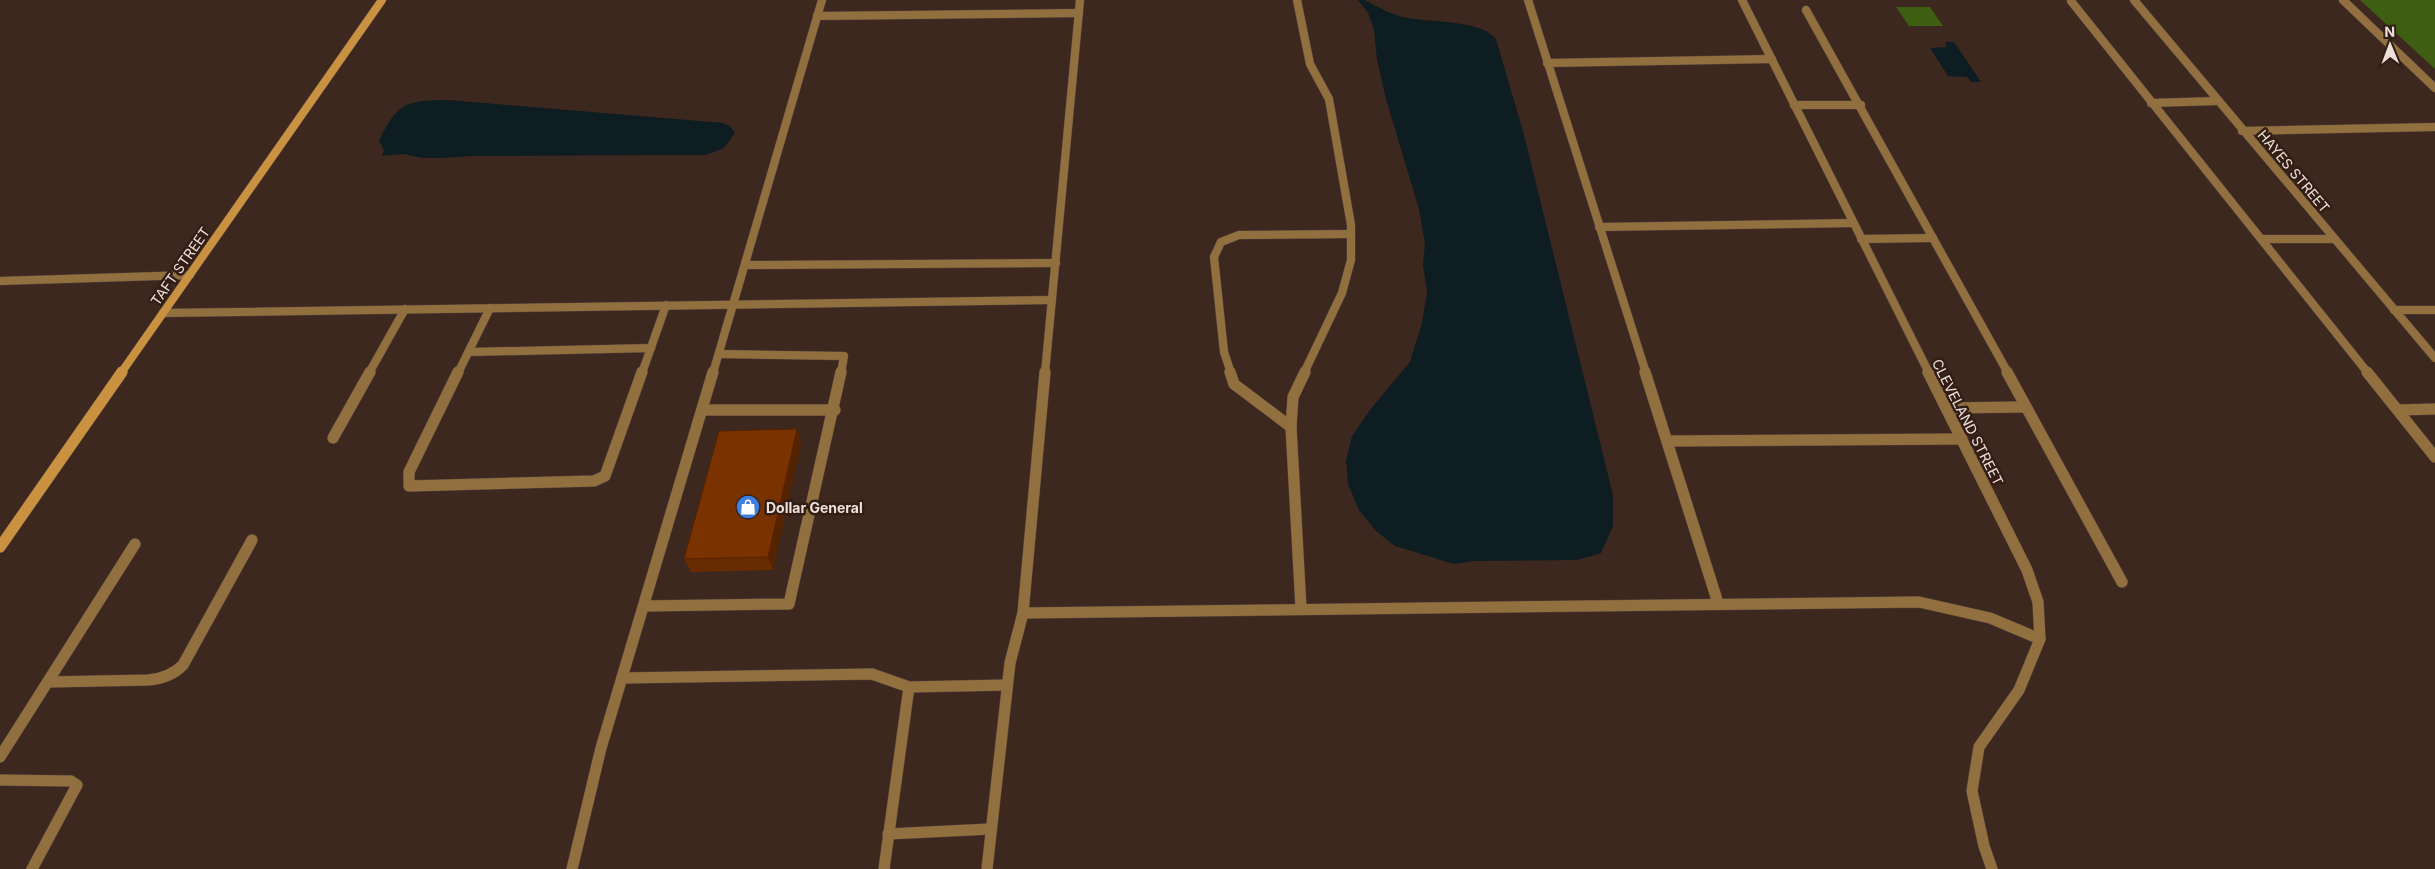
<svg xmlns="http://www.w3.org/2000/svg" width="2435" height="869" font-family="Inter,sans-serif">
	<style>
		.green { fill: #3e5e11 }
		.water { fill: #0d1d22 }
		.lines { fill: none; stroke-linecap: round; stroke-linejoin: round }
		.lane-far1-casing { stroke: #58453c; stroke-width: 9 }
		.lane-casing { stroke: #58453c; stroke-width: 12 }
		.street-far1-casing { stroke: #58453c; stroke-width: 9 }
		.street-casing { stroke: #58453c; stroke-width: 12 }
		.secondary-far1-casing { stroke: #58453c; stroke-width: 9 }
		.secondary-casing { stroke: #58453c; stroke-width: 12 }
		.lane-far1 { stroke: #916f3f; stroke-width: 8 }
		.lane { stroke: #916f3f; stroke-width: 11 }
		.street-far1 { stroke: #916f3f; stroke-width: 8 }
		.street { stroke: #916f3f; stroke-width: 11 }
		.secondary-far1 { stroke: #ca9240; stroke-width: 8 }
		.secondary { stroke: #ca9240; stroke-width: 11 }
		.wall { fill: #692b00 }
		.shaded-wall { fill: #552300 }
		.building { fill: #7a3200; stroke: #552300 }
		.labels { text-anchor: middle; dominant-baseline: central; stroke-width: 5; stroke-linejoin: round; paint-order: stroke }
		.street-label { font-size: 14px; fill: #eee0d9; stroke: #321e15 }
		.poi-label { font-size: 14px; font-weight: bold; fill: #eee0d9; stroke: #321e15; text-anchor: start }
	</style>
	<rect width="100%" height="100%" fill="#3c281e"/>
	<g class="green">
		<polygon points="2360,0 2435,0 2435,69"/>
		<polygon points="1896,7 1930,7 1943,26 1909,26"/>
	</g>
	<g class="water">
		<path d="M1358,0H1364C1377,6 1390,14 1403,17C1427,23 1481,19 1496,39L1524,135L1613,495V526L1601,553L1577,560L1474,561L1454,564L1395,546L1376,531L1359,510L1348,484L1346,461L1352,436L1370,410L1410,362L1422,323L1427,292L1423,265L1425,244L1419,209L1386,99L1377,60L1374,30L1368,13Z"/>
		<polygon points="1945,42 1954,42 1981,82 1971,82 1967,77 1948,76 1930,48 1947,47"/>
		<path d="M448,100L723,123L730,126L735,133L724,148L706,155L471,156L443,158H422L404,154L382,156L384,150L379,141C398,102 405,101 448,100Z"/>
	</g>
	<g class="lines">
		<g class="lane-far1-casing">
			<g id="lane-far1">
				<polyline points="1297,0 1310,64 1329,99 1351,225 1351,260 1342,293 1304,373"/>
				<polyline points="1528,0 1646,373"/>
				<polyline points="2343,0 2435,88"/>
				<polyline points="2071,1 2368,373"/>
				<polyline points="1806,10 2008,373"/>
				<polyline points="817,16 1079,13"/>
				<polyline points="1547,63 1772,59"/>
				<polyline points="2151,103 2217,101"/>
				<polyline points="1794,105 1861,105"/>
				<polyline points="2242,131 2435,127"/>
				<polyline points="1599,227 1853,223"/>
				<polyline points="1861,239 1933,238"/>
				<polyline points="2262,239 2333,239"/>
				<polyline points="745,265 1056,263"/>
				<polyline points="0,281 190,275"/>
				<polyline points="2394,310 2435,310"/>
				<polyline points="163,313 1052,300"/>
				<polyline points="469,352 651,348"/>
				<polyline points="719,354 844,356 841,373"/>
				<polyline points="369,373 405,309"/>
				<polyline points="458,373 490,308"/>
				<polyline points="642,373 666,305"/>
				<polyline points="713,373 822,0"/>
				<polyline points="1045,373 1080,0"/>
				<polyline points="1231,373 1224,352 1214,257 1221,242 1239,235 1351,234"/>
			</g>
		</g>
		<g class="lane-casing">
			<g id="lane">
				<polyline points="458,372 409,472 409,486 594,481 605,476 642,372"/>
				<polyline points="1230,372 1234,384 1291,427"/>
				<polyline points="1645,372 1718,603"/>
				<polyline points="2007,372 2122,582"/>
				<polyline points="2367,372 2435,457"/>
				<polyline points="1946,408 2024,407"/>
				<polyline points="702,410 835,410"/>
				<polyline points="2398,410 2435,409"/>
				<polyline points="333,438 370,372"/>
				<polyline points="1668,441 1962,439"/>
				<polyline points="644,606 789,604 841,372"/>
				<polyline points="1301,608 1291,427 1293,397 1305,372"/>
				<polyline points="1023,613 1919,602 1990,618 2040,639"/>
				<polyline points="622,678 872,674 909,687 884,869"/>
				<path d="M48,682L148,680C162,679 173,675 183,665L252,540"/>
				<polyline points="909,687 1007,685"/>
				<polyline points="0,757 135,544"/>
				<polyline points="0,780 71,781 77,785 32,869"/>
				<polyline points="888,834 990,829"/>
				<polyline points="572,869 601,748 713,372"/>
				<polyline points="987,869 1010,663 1023,613 1045,372"/>
			</g>
		</g>
		<g class="street-far1-casing">
			<g id="street-far1">
				<polyline points="1742,0 1929,373"/>
				<polyline points="2134,0 2435,358"/>
			</g>
		</g>
		<g class="street-casing">
			<polyline id="street" points="1928,372 2027,570 2038,602 2040,639 2019,690 1979,747 1972,791 1984,846 1992,869"/>
		</g>
		<g class="secondary-far1-casing">
			<polyline id="secondary-far1" points="121,373 382,0"/>
		</g>
		<g class="secondary-casing">
			<polyline id="secondary" points="0,547 122,372"/>
		</g>
		<use href="#lane-far1" class="lane-far1"/>
		<use href="#lane" class="lane"/>
		<use href="#street-far1" class="street-far1"/>
		<use href="#street" class="street"/>
		<use href="#secondary-far1" class="secondary-far1"/>
		<use href="#secondary" class="secondary"/>
	</g>
	<polygon class="wall" points="797,429 801,442 773,570 691,572 684,559"/>
	<polygon class="shaded-wall" points="797,429 801,442 773,570 768,557"/>
	<polygon class="building" points="797,429 768,557 684,559 719,431"/>
	<defs>
		<g id="shop-disc" transform="scale(1.25)"><circle r="9.5" fill="#3f7fe0" stroke="#321e15"/><path d="M-5-2.5h2.3a2.7 3.5 0 0 1 5.4 0H5L5.5 6h-11ZM-1.5-2.5h3a1.5 2.3 0 0 0-3 0Z" fill="#fff"/></g>
	</defs>
	<g fill-rule="evenodd">
		<use href="#shop-disc" x="748" y="507"/>
	</g>
	<g class="labels">
		<g class="street-label">
			<text transform="translate(2294 171) rotate(50)">HAYES STREET</text>
			<text transform="translate(180 266) rotate(-55)">TAFT STREET</text>
			<text transform="translate(1968 422) rotate(63)">CLEVELAND STREET</text>
		</g>
		<g class="poi-label">
			<text x="766" y="507">Dollar General</text>
		</g>
	</g>
	<g transform="translate(2390 45) rotate(359)" stroke="#321e15" stroke-width="4" paint-order="stroke">
	<path d="M0-4L9 19L0 12L-9 19Z" fill="#eee0d9"/>
	<text y="-8" font-size="14" font-weight="bold" text-anchor="middle" fill="#eee0d9">N</text>
	</g>
</svg>
